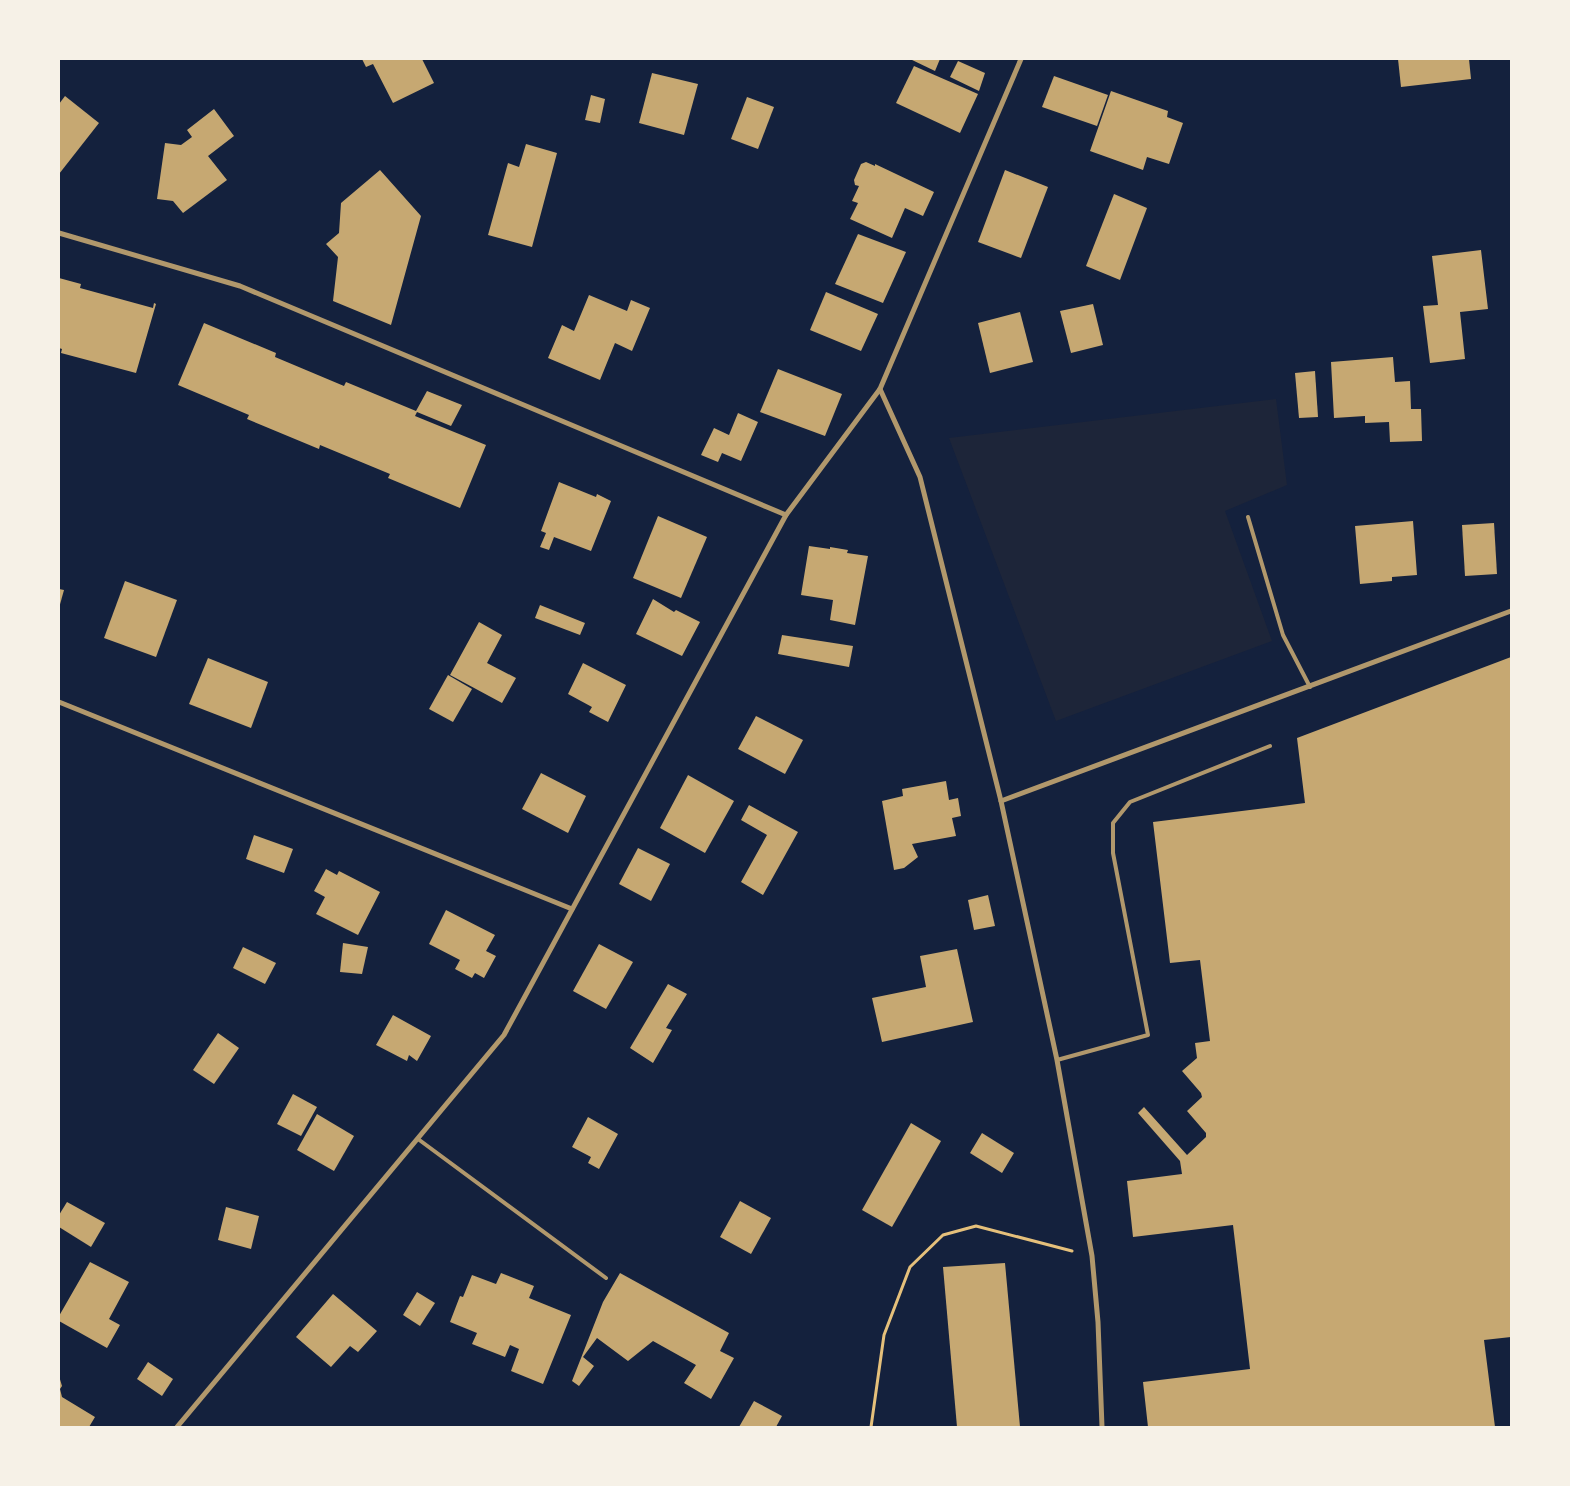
<svg xmlns="http://www.w3.org/2000/svg" width="1570" height="1486" font-family="'Fira Sans Condensed',sans-serif">
	<style>
		.green { fill: #1d2539 }
		.building { fill: #c6a872 }
		.lines { fill: none; stroke-linecap: round; stroke-linejoin: round }
		.path { stroke: #e5c07b; stroke-width: 3 }
		.service { stroke: #b1986c; stroke-width: 4 }
		.minor { stroke: #b1986c; stroke-width: 5 }
	</style>
	<rect width="100%" height="100%" fill="#14213d"/>
	<polygon class="green" points="1276,399 1287,485 1225,511 1272,641 1056,721 949,438"/>
	<g class="building">
		<polygon points="362,59 422,59 434,83 393,103 373,64 366,67"/>
		<polygon points="910,59 940,59 935,71"/>
		<polygon points="1398,59 1469,59 1471,79 1401,87"/>
		<polygon points="958,61 985,73 979,91 950,77"/>
		<polygon points="914,66 978,94 960,133 896,103"/>
		<polygon points="652,73 698,84 684,135 639,123"/>
		<polygon points="1054,76 1108,95 1097,126 1042,107"/>
		<polygon points="1111,91 1168,111 1167,117 1183,123 1169,164 1147,157 1143,170 1090,151"/>
		<polygon points="591,95 605,99 600,123 585,120"/>
		<polygon points="65,96 99,123 59,174 59,104"/>
		<polygon points="747,97 774,107 758,149 731,139"/>
		<polygon points="214,109 234,136 208,156 227,180 183,213 173,201 157,199 165,143 181,145 192,137 187,130"/>
		<polygon points="526,144 557,153 532,247 488,235 508,163 519,167"/>
		<polygon points="866,162 875,166 875,164 934,192 923,216 905,208 892,238 850,219 858,203 852,201 859,186 855,185 854,180 861,164"/>
		<polygon points="380,170 421,216 391,325 333,301 338,257 326,244 339,233 341,203"/>
		<polygon points="1005,170 1048,187 1021,258 978,242"/>
		<polygon points="1114,194 1147,208 1120,280 1086,266"/>
		<polygon points="858,234 906,252 883,303 835,284"/>
		<polygon points="1481,250 1488,309 1460,312 1465,359 1430,363 1423,306 1438,305 1432,256"/>
		<polygon points="59,278 81,284 80,288 153,308 154,303 156,304 136,373 61,353 62,349 59,348"/>
		<polygon points="826,292 878,314 861,351 810,330"/>
		<polygon points="589,295 627,311 631,300 650,308 632,351 615,343 600,380 548,358 562,325 574,331"/>
		<polygon points="1093,304 1103,345 1071,353 1060,311"/>
		<polygon points="1020,312 1033,362 990,373 978,323"/>
		<polygon points="204,323 276,353 275,357 344,386 346,382 416,411 427,391 462,405 451,426 417,412 415,416 486,445 460,508 388,478 390,474 320,445 319,449 247,419 249,415 178,385"/>
		<polygon points="1393,357 1395,382 1410,381 1411,409 1421,409 1422,441 1390,442 1389,422 1365,423 1365,416 1334,418 1331,362"/>
		<polygon points="778,369 842,394 825,436 760,412"/>
		<polygon points="1315,371 1318,417 1299,418 1295,373"/>
		<polygon points="738,413 758,422 741,461 722,453 718,462 701,455 714,428 729,435"/>
		<polygon points="559,482 596,497 597,494 611,501 591,551 554,537 549,550 540,547 546,533 541,531"/>
		<polygon points="658,516 707,537 681,598 633,578"/>
		<polygon points="1413,521 1417,575 1392,577 1392,581 1360,584 1355,526"/>
		<polygon points="1494,523 1497,574 1465,576 1462,525"/>
		<polygon points="809,546 830,549 830,547 848,550 847,553 868,556 855,625 830,620 833,600 801,595"/>
		<polygon points="125,581 177,600 156,657 104,638"/>
		<polygon points="59,589 64,590 59,608"/>
		<polygon points="653,599 674,612 676,610 700,622 682,656 636,634"/>
		<polygon points="540,605 585,623 580,635 535,618"/>
		<polygon points="479,622 502,635 487,663 516,678 502,703 450,675"/>
		<polygon points="782,635 853,646 849,667 778,654"/>
		<polygon points="1511,657 1511,1337 1484,1340 1495,1427 1148,1427 1143,1382 1250,1369 1233,1225 1133,1237 1127,1181 1182,1174 1180,1161 1138,1113 1144,1107 1187,1155 1206,1137 1206,1133 1187,1111 1202,1097 1201,1093 1182,1071 1197,1058 1195,1043 1210,1041 1200,960 1170,963 1153,822 1305,803 1297,738"/>
		<polygon points="208,658 268,682 251,728 189,704"/>
		<polygon points="583,663 626,685 608,722 589,712 592,707 568,694"/>
		<polygon points="448,675 472,689 453,722 429,709"/>
		<polygon points="756,716 803,740 785,774 738,749"/>
		<polygon points="541,773 586,796 568,833 522,809"/>
		<polygon points="688,775 734,801 705,853 660,828"/>
		<polygon points="946,781 949,800 958,798 961,816 952,818 956,836 912,844 918,857 904,868 894,870 882,801 903,796 902,789"/>
		<polygon points="749,805 798,832 763,895 741,882 767,835 741,820"/>
		<polygon points="254,835 293,849 284,873 246,859"/>
		<polygon points="638,848 670,864 651,901 619,884"/>
		<polygon points="326,869 337,875 339,871 380,892 358,935 316,914 325,897 314,891"/>
		<polygon points="988,895 995,926 974,930 968,900"/>
		<polygon points="446,910 495,935 486,951 496,956 484,978 475,973 472,978 455,969 460,960 429,944"/>
		<polygon points="343,943 368,947 362,974 340,972"/>
		<polygon points="599,944 633,962 606,1009 573,991"/>
		<polygon points="243,947 276,963 265,984 233,968"/>
		<polygon points="957,949 973,1022 882,1042 872,998 926,987 920,956"/>
		<polygon points="668,984 687,994 666,1028 672,1030 653,1063 630,1048"/>
		<polygon points="393,1015 431,1036 417,1061 409,1055 407,1061 376,1045"/>
		<polygon points="218,1033 239,1048 214,1084 193,1070"/>
		<polygon points="293,1094 317,1107 301,1136 277,1124"/>
		<polygon points="317,1114 354,1136 334,1171 297,1150"/>
		<polygon points="588,1117 618,1134 599,1169 588,1163 591,1157 572,1147"/>
		<polygon points="911,1123 941,1141 892,1227 862,1210"/>
		<polygon points="982,1133 1014,1153 1002,1173 970,1153"/>
		<polygon points="740,1201 771,1218 751,1254 720,1237"/>
		<polygon points="67,1202 105,1223 91,1247 59,1227 59,1215"/>
		<polygon points="226,1207 259,1216 251,1249 218,1240"/>
		<polygon points="90,1262 129,1282 109,1319 120,1325 107,1348 59,1321 59,1316"/>
		<polygon points="1005,1263 1020,1427 957,1427 943,1267"/>
		<polygon points="501,1273 534,1286 529,1298 571,1315 543,1384 511,1371 519,1349 510,1345 505,1357 472,1344 477,1333 450,1322 460,1296 463,1297 472,1275 496,1284"/>
		<polygon points="620,1273 729,1333 720,1351 734,1358 711,1399 684,1383 696,1365 653,1341 628,1361 597,1338 583,1357 594,1366 579,1386 572,1381 603,1302"/>
		<polygon points="417,1292 435,1303 420,1326 403,1315"/>
		<polygon points="333,1294 377,1331 358,1352 350,1346 331,1367 296,1337"/>
		<polygon points="148,1362 173,1379 162,1396 137,1379"/>
		<polygon points="59,1376 62,1386 60,1389 62,1397 95,1417 89,1427 59,1427"/>
		<polygon points="754,1401 782,1416 776,1427 739,1427"/>
	</g>
	<g class="lines">
		<polyline class="path" points="871,1427 884,1335 910,1267 943,1235 976,1226 1072,1251"/>
		<g class="service">
			<polyline points="1248,517 1283,635 1310,687"/>
			<polyline points="1057,1060 1148,1035 1113,853 1113,823 1130,802 1270,746"/>
			<polyline points="418,1139 606,1278"/>
		</g>
		<g class="minor">
			<polyline points="59,233 240,286 786,515"/>
			<polyline points="880,389 920,477 1001,801 1057,1060 1092,1256 1098,1322 1102,1427"/>
			<polyline points="59,702 572,909"/>
			<polyline points="1001,801 1511,611"/>
			<polyline points="177,1427 504,1035 786,515 880,389 1021,59"/>
		</g>
	</g>
	<rect width="1570" height="1486" fill="none" stroke="#f6f1e7" stroke-width="120"/>
</svg>
